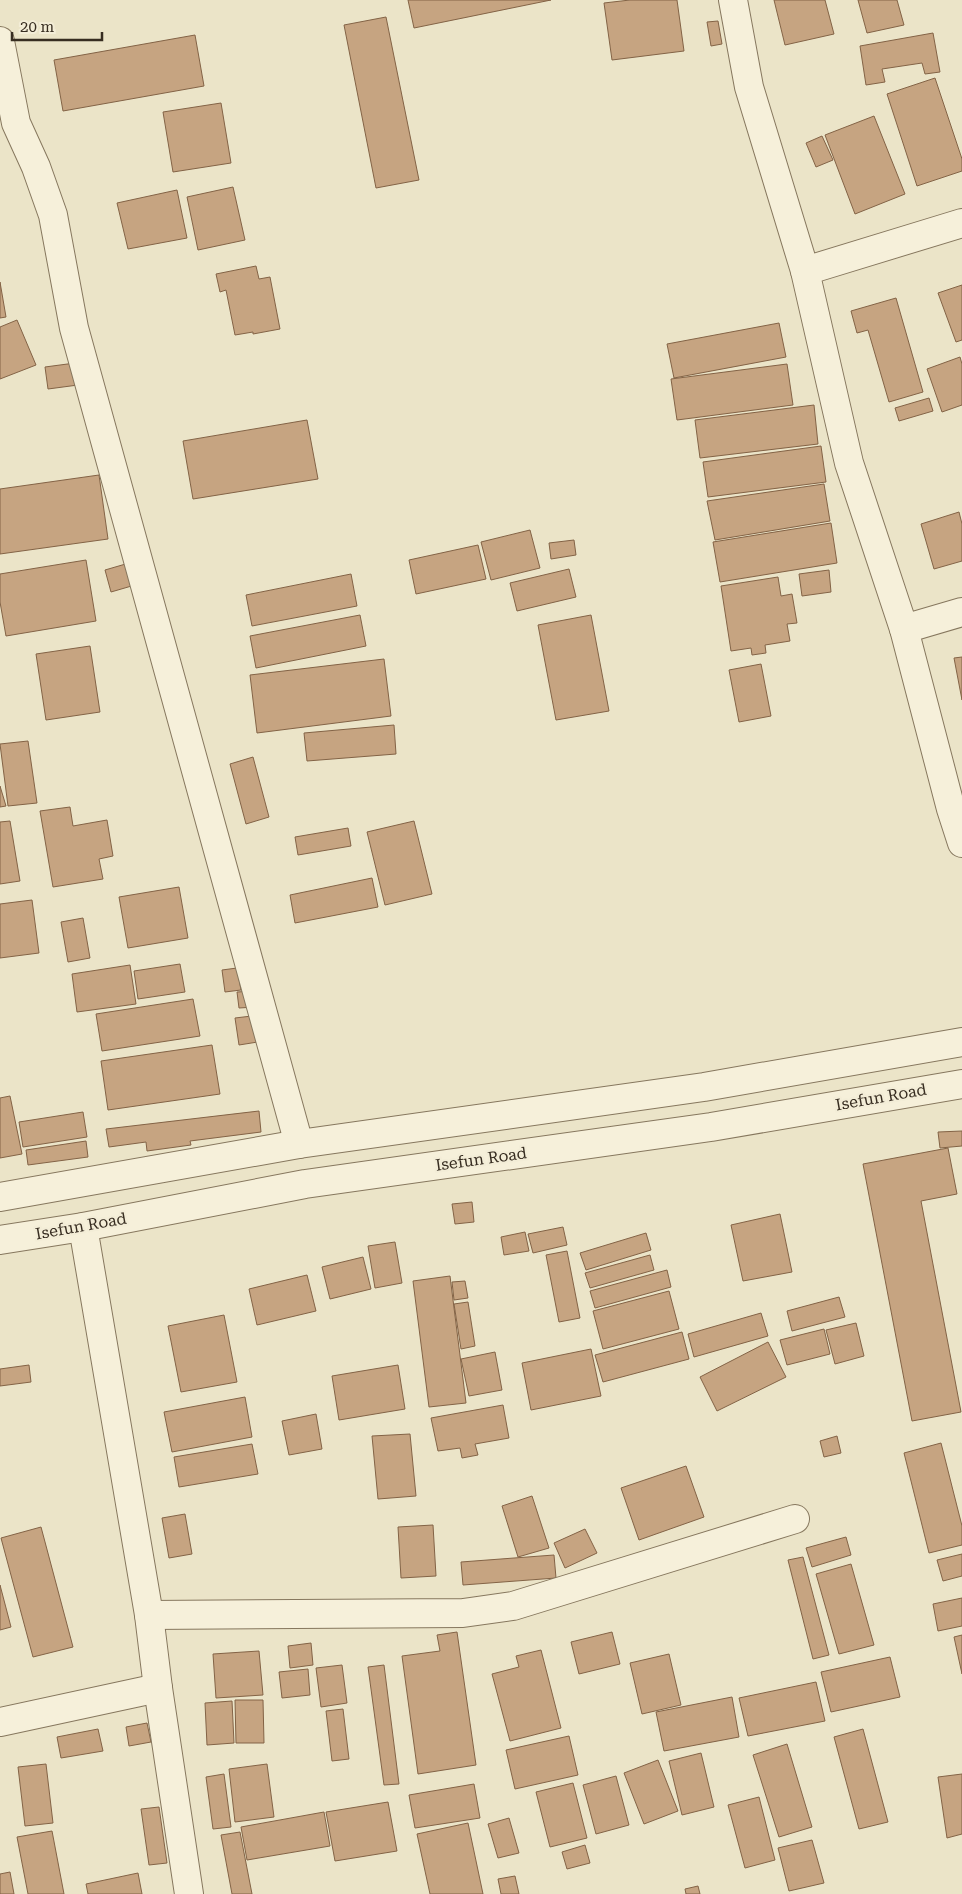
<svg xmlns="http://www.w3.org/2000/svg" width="962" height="1894" font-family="'Roboto Serif',serif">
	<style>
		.building { fill: #c6a481; stroke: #836346 }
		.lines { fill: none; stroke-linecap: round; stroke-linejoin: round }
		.minor-casing { stroke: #86775e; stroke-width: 30 }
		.minor { stroke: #f6f0da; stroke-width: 28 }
		.labels { text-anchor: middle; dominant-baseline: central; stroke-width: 4.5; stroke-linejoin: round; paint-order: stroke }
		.street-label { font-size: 16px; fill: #372d21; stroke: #f3edd7 }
	</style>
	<rect width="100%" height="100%" fill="#ebe4c8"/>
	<g class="building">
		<polygon points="408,0 551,0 414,28"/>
		<polygon points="630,0 677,0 684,51 612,60 604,3"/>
		<polygon points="774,0 825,0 834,34 785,45"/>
		<polygon points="858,0 897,0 904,25 867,33"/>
		<polygon points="386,17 419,180 376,188 344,25"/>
		<polygon points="718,21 722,44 711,46 707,22"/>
		<polygon points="933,33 940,72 925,74 922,63 882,69 885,82 866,85 860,46"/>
		<polygon points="195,35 204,86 63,111 54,60"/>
		<polygon points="935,78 962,159 962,171 917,186 887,94"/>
		<polygon points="221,103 231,163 173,172 163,112"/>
		<polygon points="874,116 905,194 855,214 825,135"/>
		<polygon points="822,136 833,160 816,167 806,143"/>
		<polygon points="233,187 245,240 198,250 187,197"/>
		<polygon points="177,190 187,238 128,249 117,203"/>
		<polygon points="256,266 259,279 270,277 280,329 253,334 253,332 235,335 226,290 220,292 216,274"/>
		<polygon points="0,282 6,317 0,318"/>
		<polygon points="962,285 962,340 956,342 938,293"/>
		<polygon points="896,298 923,392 889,402 868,330 857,333 851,311"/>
		<polygon points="17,320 36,365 0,379 0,327"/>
		<polygon points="779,323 786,357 674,378 667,344"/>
		<polygon points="960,357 962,364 962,405 942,412 927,369"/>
		<polygon points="75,363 78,385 48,389 45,367"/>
		<polygon points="787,364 793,405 677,420 671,379"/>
		<polygon points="929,398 933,411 899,421 895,408"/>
		<polygon points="814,405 818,444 700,458 695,420"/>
		<polygon points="307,420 318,479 193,499 183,441"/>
		<polygon points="821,446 826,482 708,497 703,462"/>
		<polygon points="99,475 108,539 0,554 0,489"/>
		<polygon points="824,484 830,521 715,540 707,501"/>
		<polygon points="959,512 962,524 962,561 934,569 921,524"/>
		<polygon points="831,523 837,563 720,582 713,542"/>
		<polygon points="530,530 540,568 491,580 481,542"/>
		<polygon points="574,540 576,555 551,559 549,543"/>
		<polygon points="478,545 486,579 416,594 409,560"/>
		<polygon points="86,560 96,621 6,636 0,602 0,574"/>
		<polygon points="129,563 135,585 111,592 105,570"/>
		<polygon points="569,569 576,597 517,611 510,583"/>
		<polygon points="829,570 831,592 802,596 799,574"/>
		<polygon points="351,574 357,606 252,626 246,595"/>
		<polygon points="778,577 781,596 792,594 797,623 787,624 790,641 765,645 766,653 752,655 751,648 731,651 721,586"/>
		<polygon points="360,615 366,646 256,668 250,636"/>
		<polygon points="591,615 609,711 556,720 538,625"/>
		<polygon points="90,646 100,712 46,720 36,654"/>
		<polygon points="962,657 962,700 954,658"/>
		<polygon points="384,659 391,716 257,733 250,675"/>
		<polygon points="761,664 771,716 739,722 729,670"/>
		<polygon points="394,725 396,754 307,761 304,733"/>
		<polygon points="28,741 37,803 8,806 0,744"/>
		<polygon points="253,757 269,817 246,824 230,764"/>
		<polygon points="0,786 6,806 0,807"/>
		<polygon points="70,807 73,826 107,820 113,856 99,859 103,879 53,887 40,811"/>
		<polygon points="10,821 20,881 0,884 0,822"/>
		<polygon points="414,821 432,894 385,905 367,832"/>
		<polygon points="348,828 351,846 298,855 295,837"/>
		<polygon points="372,878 378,907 295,923 290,895"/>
		<polygon points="179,887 188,938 128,948 119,897"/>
		<polygon points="32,900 39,953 0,958 0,904"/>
		<polygon points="83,918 90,958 68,962 61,922"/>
		<polygon points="180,964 185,992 138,999 134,971"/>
		<polygon points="130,965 136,1004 77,1012 72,974"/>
		<polygon points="237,968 241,990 225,992 222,970"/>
		<polygon points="253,991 255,1007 239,1008 237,992"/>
		<polygon points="193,999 200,1036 102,1051 96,1014"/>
		<polygon points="260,1015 264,1041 239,1045 235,1018"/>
		<polygon points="212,1045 220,1094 108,1110 101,1061"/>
		<polygon points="10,1096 22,1154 0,1158 0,1098"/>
		<polygon points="259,1111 261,1132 190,1141 191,1145 147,1151 146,1142 109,1147 106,1129"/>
		<polygon points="83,1112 87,1137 23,1147 19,1122"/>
		<polygon points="962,1131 962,1146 940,1148 938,1132"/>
		<polygon points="86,1141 88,1157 28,1165 26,1150"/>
		<polygon points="948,1148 957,1194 921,1201 961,1412 912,1421 863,1164"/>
		<polygon points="472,1202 474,1222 455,1224 452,1204"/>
		<polygon points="780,1214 792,1272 743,1281 731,1225"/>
		<polygon points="563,1227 567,1245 533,1253 528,1234"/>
		<polygon points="525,1232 529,1251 504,1255 501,1237"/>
		<polygon points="646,1233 651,1250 586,1270 580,1253"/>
		<polygon points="395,1242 402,1283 375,1288 368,1246"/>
		<polygon points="567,1251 580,1318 559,1322 546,1255"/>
		<polygon points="650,1255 654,1270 590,1288 585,1273"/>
		<polygon points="363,1257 371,1289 330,1299 322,1267"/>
		<polygon points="667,1270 671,1287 595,1308 590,1291"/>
		<polygon points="307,1275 316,1311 257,1325 249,1289"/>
		<polygon points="450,1276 466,1403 429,1407 413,1281"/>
		<polygon points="465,1281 468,1298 454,1300 452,1282"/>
		<polygon points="669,1291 679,1329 603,1349 593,1311"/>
		<polygon points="839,1297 845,1317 792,1331 787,1311"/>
		<polygon points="468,1302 475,1346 461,1349 454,1304"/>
		<polygon points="761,1313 768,1336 694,1357 688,1334"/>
		<polygon points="224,1315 237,1382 181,1392 168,1326"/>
		<polygon points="856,1323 864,1356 835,1364 826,1330"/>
		<polygon points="824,1329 830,1354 787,1365 780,1340"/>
		<polygon points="682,1332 689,1359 603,1382 595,1355"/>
		<polygon points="768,1342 786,1377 717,1411 700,1377"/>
		<polygon points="591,1349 601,1396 531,1410 522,1363"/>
		<polygon points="495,1352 502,1390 469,1396 461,1359"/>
		<polygon points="29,1365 31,1382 0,1386 0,1369"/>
		<polygon points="398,1365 405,1409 339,1420 332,1376"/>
		<polygon points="245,1397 252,1437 172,1452 164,1412"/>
		<polygon points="503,1405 509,1438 475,1444 478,1455 462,1458 460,1448 438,1451 431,1418"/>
		<polygon points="316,1414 322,1449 289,1455 282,1421"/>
		<polygon points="410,1434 416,1496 378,1499 372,1436"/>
		<polygon points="837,1436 841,1453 824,1457 820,1441"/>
		<polygon points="941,1443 962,1526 962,1545 929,1553 904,1453"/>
		<polygon points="252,1444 258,1474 179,1487 174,1457"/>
		<polygon points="686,1466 704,1517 639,1540 621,1488"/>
		<polygon points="532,1496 549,1548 518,1557 502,1506"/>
		<polygon points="185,1514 192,1554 169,1558 162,1518"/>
		<polygon points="433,1525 436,1576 401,1578 398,1527"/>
		<polygon points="41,1527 73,1647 33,1657 1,1538"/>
		<polygon points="585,1529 597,1553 565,1568 554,1543"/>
		<polygon points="846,1537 851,1555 812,1567 806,1548"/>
		<polygon points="962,1554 962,1576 943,1581 937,1560"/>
		<polygon points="554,1555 556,1578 463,1585 461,1562"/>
		<polygon points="803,1557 829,1655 813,1659 788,1560"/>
		<polygon points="851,1564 874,1645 839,1654 816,1574"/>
		<polygon points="0,1585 11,1627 0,1630"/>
		<polygon points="962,1598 962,1626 938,1631 933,1604"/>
		<polygon points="457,1632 476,1765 418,1774 402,1656 440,1651 437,1635"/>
		<polygon points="612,1632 620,1664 579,1674 571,1642"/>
		<polygon points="962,1635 962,1674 954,1637"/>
		<polygon points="311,1643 313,1665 290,1668 288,1646"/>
		<polygon points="541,1650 561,1728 510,1741 492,1674 519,1667 516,1656"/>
		<polygon points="259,1651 263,1695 216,1698 213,1654"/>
		<polygon points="669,1654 681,1705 642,1714 630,1663"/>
		<polygon points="890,1657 900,1697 831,1712 821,1672"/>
		<polygon points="342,1665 347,1703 321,1707 316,1668"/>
		<polygon points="384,1665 399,1784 384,1785 368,1667"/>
		<polygon points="308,1669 310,1695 282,1698 279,1672"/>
		<polygon points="816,1682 825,1721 748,1736 739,1698"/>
		<polygon points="732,1697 739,1737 664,1751 656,1712"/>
		<polygon points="235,1700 263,1700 264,1743 236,1743"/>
		<polygon points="232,1701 234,1743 207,1745 205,1703"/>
		<polygon points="343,1709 349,1759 332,1761 326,1711"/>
		<polygon points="147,1723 151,1742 129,1746 126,1727"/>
		<polygon points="98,1729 103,1751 61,1758 57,1737"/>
		<polygon points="863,1729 888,1822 859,1829 834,1737"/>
		<polygon points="569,1736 578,1775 515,1789 506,1750"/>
		<polygon points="787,1744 812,1827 779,1837 753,1755"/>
		<polygon points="701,1753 714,1807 682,1815 669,1761"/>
		<polygon points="658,1760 678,1811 644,1824 624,1773"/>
		<polygon points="46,1764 53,1823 25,1826 18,1767"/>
		<polygon points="267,1764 274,1817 235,1822 229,1769"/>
		<polygon points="224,1774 231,1827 213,1829 206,1777"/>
		<polygon points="962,1774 962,1834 947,1838 938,1777"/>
		<polygon points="616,1776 629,1825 596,1834 583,1785"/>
		<polygon points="573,1783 587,1838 550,1847 536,1792"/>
		<polygon points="474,1784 480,1818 415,1828 409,1795"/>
		<polygon points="759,1797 775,1860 745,1868 728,1805"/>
		<polygon points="388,1802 397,1851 335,1861 326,1812"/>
		<polygon points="159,1807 167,1863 149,1865 141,1809"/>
		<polygon points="324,1812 330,1846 247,1860 241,1827"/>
		<polygon points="509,1818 519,1853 498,1858 488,1824"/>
		<polygon points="468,1823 483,1894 430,1894 417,1834"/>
		<polygon points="52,1831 64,1894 28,1894 17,1837"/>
		<polygon points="240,1832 252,1894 232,1894 221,1835"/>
		<polygon points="812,1840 824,1883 789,1891 778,1848"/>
		<polygon points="585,1845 590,1863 567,1869 562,1852"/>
		<polygon points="10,1872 14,1894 0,1894 0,1874"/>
		<polygon points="138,1873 142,1894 88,1894 86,1884"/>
		<polygon points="515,1876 519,1894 501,1894 498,1879"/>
		<polygon points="698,1886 700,1894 686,1894 685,1889"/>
	</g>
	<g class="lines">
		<g class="minor-casing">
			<g id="minor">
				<polyline points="733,0 749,87 805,271 849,463 904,629 951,809 962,843"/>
				<polyline points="0,41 16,123 36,167 53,215 74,328 299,1144"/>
				<polyline points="805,271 962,223"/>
				<polyline points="904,629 962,612"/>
				<polyline points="0,1197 299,1144 704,1087 962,1042"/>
				<polyline points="83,1227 149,1615 158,1688 189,1894"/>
				<polyline points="0,1240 83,1227 305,1184 711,1127 962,1084"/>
				<polyline points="149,1615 463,1613 513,1606 795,1519"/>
				<polyline points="0,1722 158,1688"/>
			</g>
		</g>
		<use href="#minor" class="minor"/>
	</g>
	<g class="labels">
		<g class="street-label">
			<text transform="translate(881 1097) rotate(-10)">Isefun Road</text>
			<text transform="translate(481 1159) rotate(-8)">Isefun Road</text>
			<text transform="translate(81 1226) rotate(-10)">Isefun Road</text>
		</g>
	</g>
	<path d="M12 32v8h90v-8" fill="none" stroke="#372d21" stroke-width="2.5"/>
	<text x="20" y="32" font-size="15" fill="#372d21" stroke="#f3edd7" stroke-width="4" paint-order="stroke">20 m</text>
</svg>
